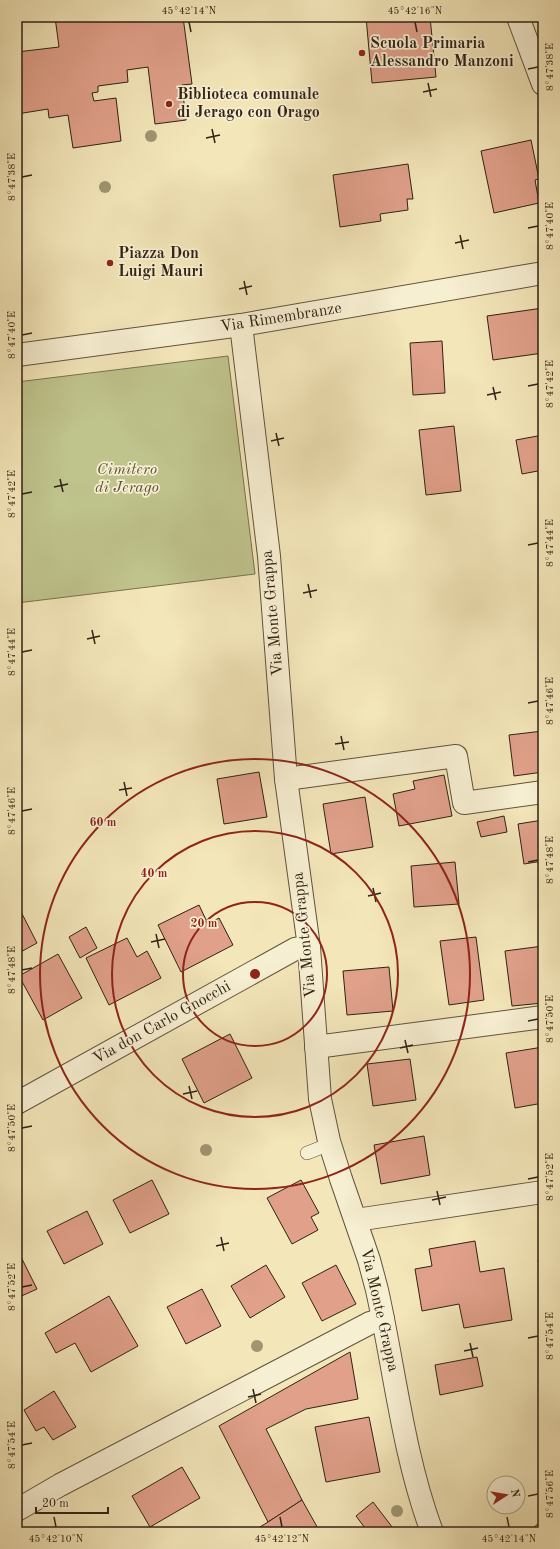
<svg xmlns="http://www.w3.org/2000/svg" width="560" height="1549" font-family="'Old Standard TT',serif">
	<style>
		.green { fill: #bfc38c; stroke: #787250 }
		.building { fill: #e0a08a; stroke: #302214 }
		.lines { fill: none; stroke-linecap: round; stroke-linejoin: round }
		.service-casing { stroke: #61533d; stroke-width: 14 }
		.minor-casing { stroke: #61533d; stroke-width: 24 }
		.tertiary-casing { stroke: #61533d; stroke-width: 24 }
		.service { stroke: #f7efd2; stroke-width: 13 }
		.minor { stroke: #f7efd2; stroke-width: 22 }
		.tertiary { stroke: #f7efd2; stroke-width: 22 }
		.tree { fill: #9f9572 }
		.ticks { fill: none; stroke: #302214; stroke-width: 1.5 }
		.ring { fill: none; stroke: #8f2418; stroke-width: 2 }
		.poi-dot { fill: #8f2418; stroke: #f7efd2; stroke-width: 1.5 }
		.labels { text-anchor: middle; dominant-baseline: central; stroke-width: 3.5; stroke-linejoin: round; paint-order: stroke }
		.poi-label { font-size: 16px; font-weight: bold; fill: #302214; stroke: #f7efd2; text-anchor: start }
		.street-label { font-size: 16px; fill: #302214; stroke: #f7efd2 }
		.park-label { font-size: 16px; font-style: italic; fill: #5b5238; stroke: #f7efd2 }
		.centre { fill: #8f2418; stroke: #f7efd2; stroke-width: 2 }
		.ring-label { font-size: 12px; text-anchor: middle; font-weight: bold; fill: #8f2418; stroke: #f7efd2; stroke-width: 3.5; stroke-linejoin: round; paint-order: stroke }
		.neatline { fill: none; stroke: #302214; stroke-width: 1.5 }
		.ticks-label { font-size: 10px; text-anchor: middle; fill: #302214 }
	</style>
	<rect width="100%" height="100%" fill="#f3e6b9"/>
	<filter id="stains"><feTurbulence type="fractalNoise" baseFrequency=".005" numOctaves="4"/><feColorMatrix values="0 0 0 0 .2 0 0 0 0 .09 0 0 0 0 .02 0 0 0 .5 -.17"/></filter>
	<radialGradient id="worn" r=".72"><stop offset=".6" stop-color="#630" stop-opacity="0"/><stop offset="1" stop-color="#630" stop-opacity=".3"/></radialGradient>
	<polygon class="green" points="228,356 255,574 17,603 17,382"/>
	<g class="building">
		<polygon points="55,17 183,17 192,84 182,85 186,120 155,124 148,67 127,70 128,82 98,86 98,92 92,93 94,101 116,98 121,141 73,148 68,115 49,118 48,109 17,114 17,52 59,47"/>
		<polygon points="366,17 430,17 436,77 372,83"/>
		<polygon points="531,140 539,179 535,180 539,203 494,213 481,151"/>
		<polygon points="408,164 413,199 407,199 408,210 380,214 381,221 340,227 333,175"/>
		<polygon points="543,308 543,353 493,360 487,316"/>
		<polygon points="442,341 445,393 413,395 410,343"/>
		<polygon points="454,426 461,491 426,495 419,430"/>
		<polygon points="543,435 543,470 522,474 516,440"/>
		<polygon points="543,731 543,772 514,776 509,735"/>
		<polygon points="259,772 267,817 224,824 217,779"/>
		<polygon points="444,775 452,816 399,826 393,794 415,789 413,781"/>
		<polygon points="365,797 373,847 331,854 323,804"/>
		<polygon points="504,816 507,832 481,837 477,822"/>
		<polygon points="543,820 543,861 524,864 518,824"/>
		<polygon points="455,862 459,904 414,907 411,866"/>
		<polygon points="17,904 37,943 17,954"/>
		<polygon points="199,905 208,924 219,918 233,945 181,972 158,925"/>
		<polygon points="86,927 97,948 80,958 69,937"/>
		<polygon points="476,937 484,1000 449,1005 440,941"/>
		<polygon points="127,938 137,957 147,951 161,978 109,1005 86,958"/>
		<polygon points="543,946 543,1003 512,1006 505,951"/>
		<polygon points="58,954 82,998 43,1020 19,976"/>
		<polygon points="389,967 393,1011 347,1015 343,971"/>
		<polygon points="230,1034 252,1078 204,1103 182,1059"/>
		<polygon points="543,1047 543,1103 515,1108 506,1053"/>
		<polygon points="410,1059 416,1100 373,1106 367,1064"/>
		<polygon points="424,1136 430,1175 381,1184 374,1145"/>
		<polygon points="152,1180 169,1214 130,1233 113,1200"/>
		<polygon points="301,1180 319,1213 311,1217 318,1230 292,1244 267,1198"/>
		<polygon points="87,1211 103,1244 64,1264 47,1231"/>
		<polygon points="475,1241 480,1272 504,1268 512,1320 464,1328 459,1304 422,1311 415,1269 432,1266 429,1249"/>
		<polygon points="20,1255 37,1289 17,1298 17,1257"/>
		<polygon points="543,1259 543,1289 538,1260"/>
		<polygon points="266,1265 285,1297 250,1318 231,1286"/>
		<polygon points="336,1265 356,1304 322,1321 302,1283"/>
		<polygon points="202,1289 221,1326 186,1344 167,1307"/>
		<polygon points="109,1296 138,1346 91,1372 75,1343 56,1353 45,1333"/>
		<polygon points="350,1352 358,1399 306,1409 266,1429 302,1500 268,1522 219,1426"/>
		<polygon points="477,1357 483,1386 440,1395 435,1365"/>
		<polygon points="54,1391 76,1427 53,1440 44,1427 36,1431 24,1410"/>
		<polygon points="369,1417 380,1472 326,1482 315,1427"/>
		<polygon points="182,1467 200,1498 150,1527 132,1496"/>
		<polygon points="302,1500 320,1532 252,1532 268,1522"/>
		<polygon points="373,1502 396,1532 368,1532 356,1516"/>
		<polygon points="543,1519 543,1532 529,1532"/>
	</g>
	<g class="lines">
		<g class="service-casing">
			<polyline id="service" points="307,1153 330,1144"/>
		</g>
		<g class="minor-casing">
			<g id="minor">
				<polyline points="518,17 543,84"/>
				<path d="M241,325L269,556L286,779L309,947L320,1099L329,1141L341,1179L369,1260L377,1290C395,1371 403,1454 432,1532"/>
				<polyline points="286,779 456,756 464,803 543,792"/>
				<polyline points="316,1047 543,1017"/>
				<polyline points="17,1103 295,949 309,947"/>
				<polyline points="356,1220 543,1192"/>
				<polyline points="17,1510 60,1485 370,1323 383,1319"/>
			</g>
		</g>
		<g class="tertiary-casing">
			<polyline id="tertiary" points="17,355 241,325 543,273"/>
		</g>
		<use href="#service" class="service"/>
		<use href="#minor" class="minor"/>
		<use href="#tertiary" class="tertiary"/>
	</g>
	<g class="tree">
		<circle cx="151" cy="136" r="6"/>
		<circle cx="105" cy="187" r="6"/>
		<circle cx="206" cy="1150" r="6"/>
		<circle cx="257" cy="1346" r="6"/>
		<circle cx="397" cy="1511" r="6"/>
	</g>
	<path class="ticks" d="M189,22L191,32M415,22L417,32M528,69L538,67M428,83L431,97M423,92L437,89M212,129L215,143M206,138L220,135M22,177L32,175M528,228L538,226M460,235L463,249M455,243L469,240M244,281L247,295M239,289L252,286M22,335L32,333M528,386L538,384M493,387L496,400M487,395L501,392M276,433L279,446M271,441L284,438M60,479L63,492M54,487L68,484M22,494L32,492M528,545L538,543M308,584L311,598M303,593L317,590M92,630L95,644M87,639L100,636M22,652L32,650M528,703L538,701M341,736L344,750M335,744L349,742M124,782L127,796M119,790L132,788M22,811L32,809M528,862L538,860M373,888L376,902M368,896L381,893M156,934L159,948M151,942L165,939M22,970L32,968M528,1021L538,1019M405,1040L408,1053M400,1048L413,1045M189,1086L192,1099M183,1094L197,1091M22,1128L32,1126M528,1179L538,1177M437,1191L440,1205M432,1200L446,1197M221,1237L224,1251M216,1246L229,1243M22,1287L32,1285M528,1338L538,1336M470,1343L473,1357M464,1351L478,1348M253,1389L256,1403M248,1397L261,1394M22,1445L32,1443M528,1496L538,1494M54,1517L56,1527M280,1517L282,1527M507,1517L509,1527"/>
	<g class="ring">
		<circle cx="255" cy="974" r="72"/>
		<circle cx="255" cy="974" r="143"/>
		<circle cx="255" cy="974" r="215"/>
	</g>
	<g class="poi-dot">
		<circle cx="362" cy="53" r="4"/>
		<circle cx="169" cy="104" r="4"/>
		<circle cx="110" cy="263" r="4"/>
	</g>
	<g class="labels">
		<g class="poi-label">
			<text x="370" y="44">Scuola Primaria<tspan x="370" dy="18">Alessandro Manzoni</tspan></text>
			<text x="177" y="95">Biblioteca comunale<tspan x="177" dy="18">di Jerago con Orago</tspan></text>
			<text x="118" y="254">Piazza Don<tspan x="118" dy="18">Luigi Mauri</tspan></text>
		</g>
		<g class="street-label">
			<text transform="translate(281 318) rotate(-9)">Via Rimembranze</text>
			<text transform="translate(273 613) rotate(-95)">Via Monte Grappa</text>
			<text transform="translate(305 935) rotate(-96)">Via Monte Grappa</text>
			<text transform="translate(162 1023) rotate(-29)">Via don Carlo Gnocchi</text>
			<text transform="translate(379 1310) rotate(77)">Via Monte Grappa</text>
		</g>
		<g class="park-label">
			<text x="127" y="470">Cimitero<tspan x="127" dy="18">di Jerago</tspan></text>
		</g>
	</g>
	<circle cx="255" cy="974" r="6" class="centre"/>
	<g class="ring-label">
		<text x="103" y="826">60 m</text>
		<text x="154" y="877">40 m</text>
		<text x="204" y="927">20 m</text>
	</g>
	<rect width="560" height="1549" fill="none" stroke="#f3e6b9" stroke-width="44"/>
	<g transform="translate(506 1495) rotate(78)"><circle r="19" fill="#f7efd2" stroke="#a79d86"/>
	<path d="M0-3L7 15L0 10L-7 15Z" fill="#8f2418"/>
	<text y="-6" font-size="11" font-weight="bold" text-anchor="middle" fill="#302214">N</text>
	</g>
	<path d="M36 1507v6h72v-6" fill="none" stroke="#302214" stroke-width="2"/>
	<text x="42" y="1507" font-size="12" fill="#302214" stroke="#f7efd2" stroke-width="3" paint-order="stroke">20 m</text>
	<rect x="22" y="22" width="516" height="1505" class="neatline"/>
	<g class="ticks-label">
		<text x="189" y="14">45°42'14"N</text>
		<text x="415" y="14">45°42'16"N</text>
		<text transform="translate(549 67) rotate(-90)" y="4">8°47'38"E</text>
		<text transform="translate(11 177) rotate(-90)" y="4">8°47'38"E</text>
		<text transform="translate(549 226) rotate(-90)" y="4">8°47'40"E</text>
		<text transform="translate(11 335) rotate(-90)" y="4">8°47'40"E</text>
		<text transform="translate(549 384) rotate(-90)" y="4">8°47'42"E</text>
		<text transform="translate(11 494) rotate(-90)" y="4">8°47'42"E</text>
		<text transform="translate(549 543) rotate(-90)" y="4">8°47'44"E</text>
		<text transform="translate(11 652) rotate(-90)" y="4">8°47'44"E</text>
		<text transform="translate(549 701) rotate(-90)" y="4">8°47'46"E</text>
		<text transform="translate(11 811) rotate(-90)" y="4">8°47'46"E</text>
		<text transform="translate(549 860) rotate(-90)" y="4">8°47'48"E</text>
		<text transform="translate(11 970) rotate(-90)" y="4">8°47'48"E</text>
		<text transform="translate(549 1019) rotate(-90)" y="4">8°47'50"E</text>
		<text transform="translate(11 1128) rotate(-90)" y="4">8°47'50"E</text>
		<text transform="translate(549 1177) rotate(-90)" y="4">8°47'52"E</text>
		<text transform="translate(11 1287) rotate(-90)" y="4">8°47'52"E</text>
		<text transform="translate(549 1336) rotate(-90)" y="4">8°47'54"E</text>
		<text transform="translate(11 1445) rotate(-90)" y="4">8°47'54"E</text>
		<text transform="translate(549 1494) rotate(-90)" y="4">8°47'56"E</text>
		<text x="56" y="1542">45°42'10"N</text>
		<text x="282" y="1542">45°42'12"N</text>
		<text x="509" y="1542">45°42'14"N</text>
	</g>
	<rect width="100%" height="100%" filter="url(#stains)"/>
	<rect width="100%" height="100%" fill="url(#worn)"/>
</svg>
